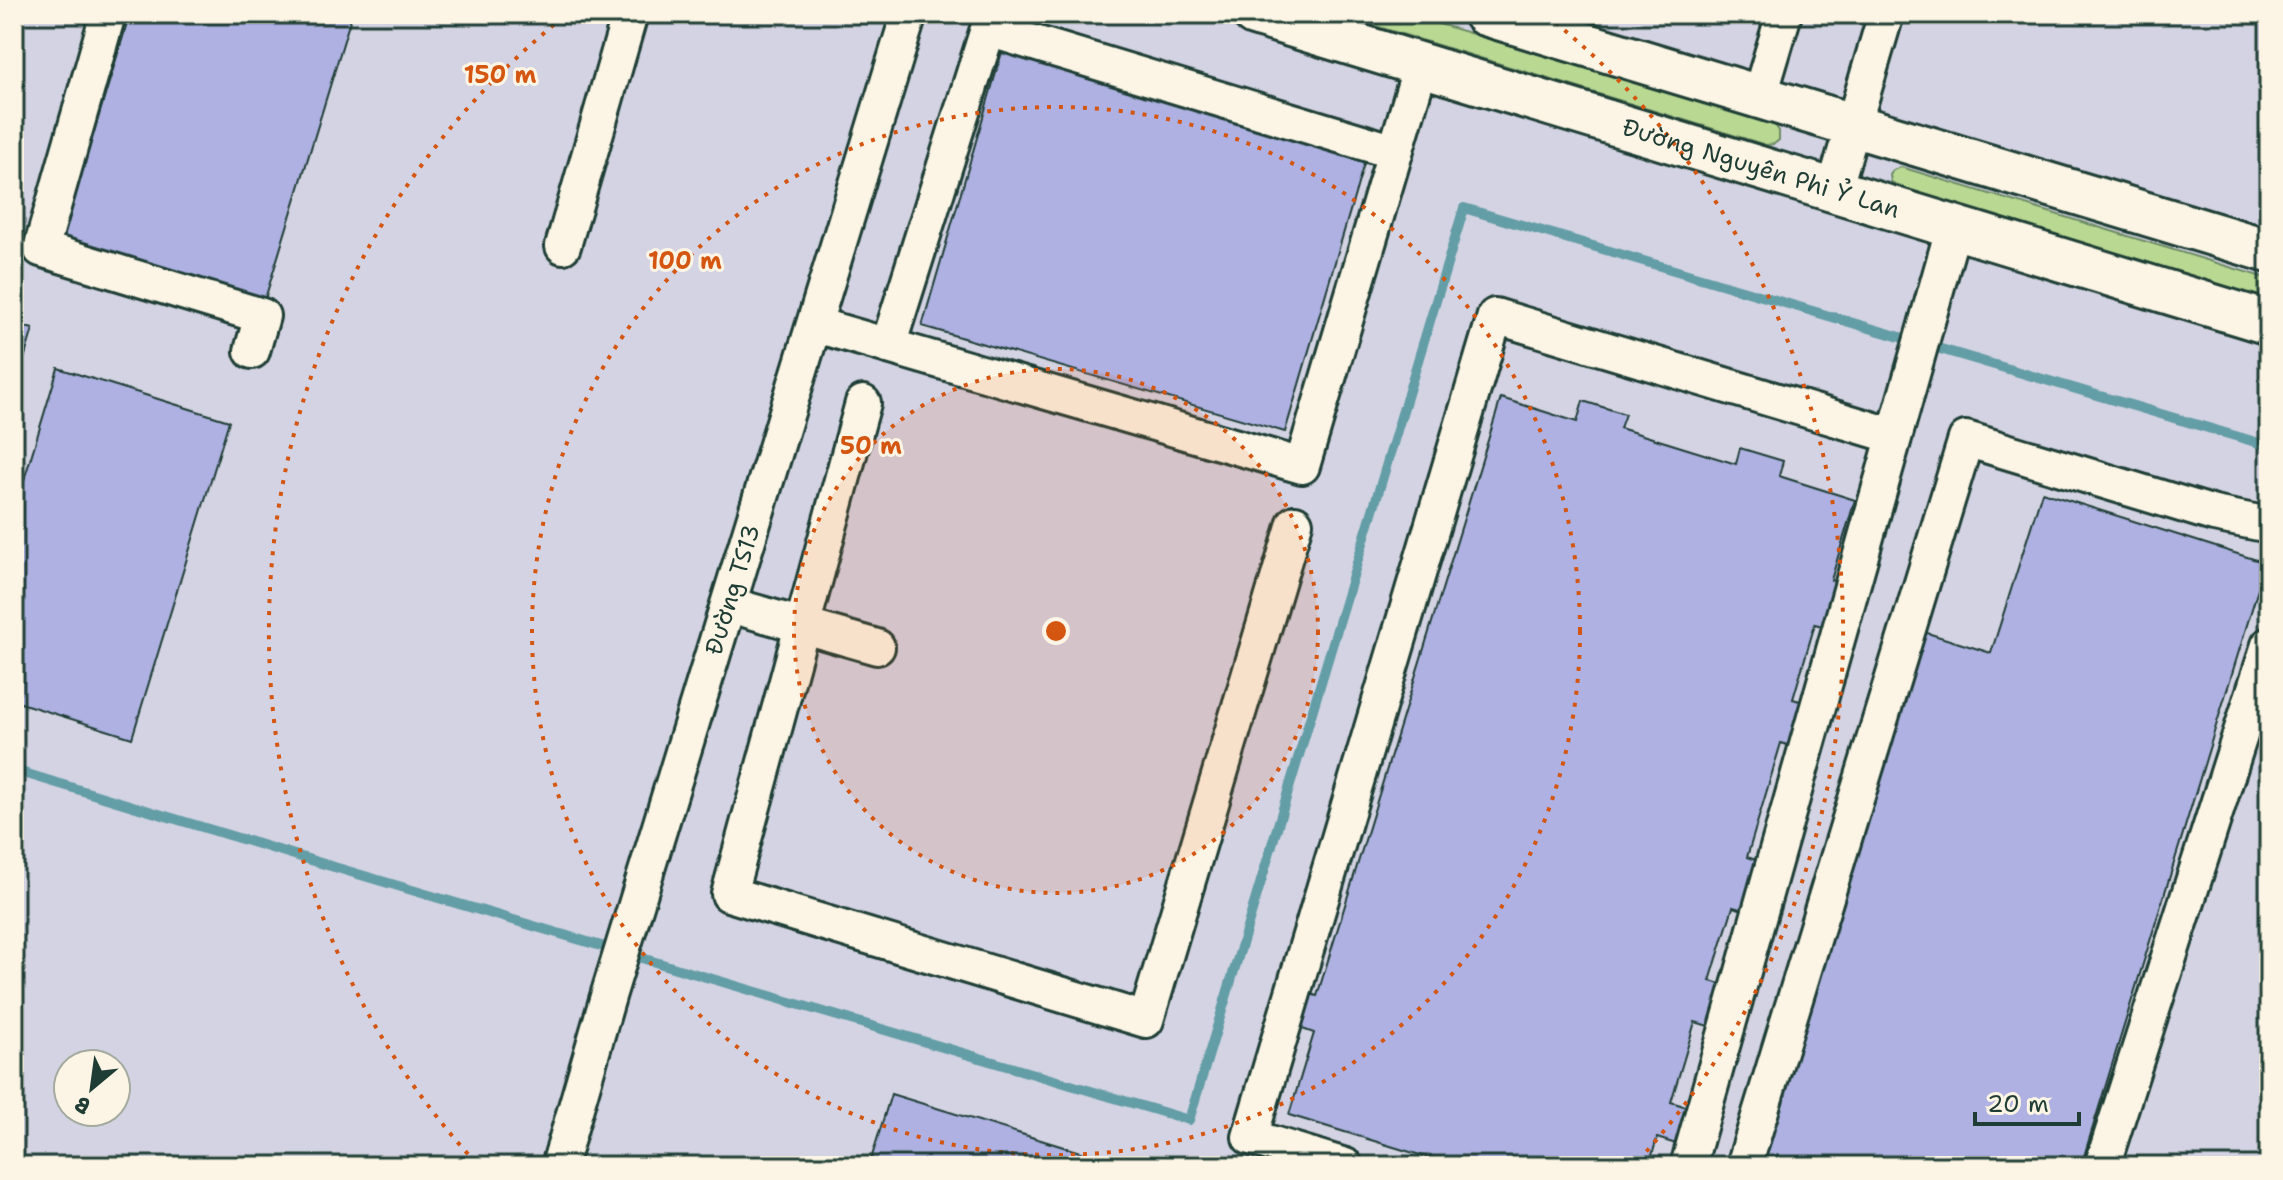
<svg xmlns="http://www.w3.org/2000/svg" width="2283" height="1180" font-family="'Shantell Sans',sans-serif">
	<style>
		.built { fill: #d4d3e3; fill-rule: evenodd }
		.green { fill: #b9d993; stroke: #6c8b64; stroke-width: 2 }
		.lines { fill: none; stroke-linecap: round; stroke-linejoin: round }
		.stream { stroke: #639da5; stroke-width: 10 }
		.building { fill: #aeb1e2; stroke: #1f3d34; stroke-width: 2 }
		.minor-casing { stroke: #1f3d34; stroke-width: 40 }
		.major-casing { stroke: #1f3d34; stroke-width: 48 }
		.minor { stroke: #fcf5e5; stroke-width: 34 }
		.major { stroke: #fcf5e5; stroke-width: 42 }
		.ring { fill: none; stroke: #d45610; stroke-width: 4; stroke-dasharray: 4 8 }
		.labels { text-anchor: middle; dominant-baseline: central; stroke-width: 6; stroke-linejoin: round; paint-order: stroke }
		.street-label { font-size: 24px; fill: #1f3d34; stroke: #fcf5e5 }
		.centre { fill: #d45610; stroke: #fcf5e5; stroke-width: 4 }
		.ring-label { font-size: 24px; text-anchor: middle; font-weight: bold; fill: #d45610; stroke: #fcf5e5; stroke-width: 6; stroke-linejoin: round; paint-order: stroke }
	</style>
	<rect width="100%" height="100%" fill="#e5e1e4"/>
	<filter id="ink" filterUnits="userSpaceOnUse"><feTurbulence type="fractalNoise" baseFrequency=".0125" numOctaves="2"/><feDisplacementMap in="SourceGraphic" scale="16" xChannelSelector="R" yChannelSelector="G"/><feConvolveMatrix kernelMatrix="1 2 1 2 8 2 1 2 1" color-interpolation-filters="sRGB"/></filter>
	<g filter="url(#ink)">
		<path class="built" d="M14,14H2269V1166H14ZM68,1064H116V1112H68Z"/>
		<g class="green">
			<polygon points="1336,14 1406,14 1775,125 1779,131 1779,140 1774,144 1766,145"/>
			<polygon points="1901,167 2269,279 2269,301 1903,188 1891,182 1890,175 1893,170"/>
		</g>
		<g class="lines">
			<polyline class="stream" points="14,770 324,864 1189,1120 1464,208 2269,446"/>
		</g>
		<g class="building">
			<polygon points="14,14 26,14 14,56"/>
			<polygon points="130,14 352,14 265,299 62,236"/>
			<polygon points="1002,52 1365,160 1285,432 922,326"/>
			<polygon points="14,324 33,329 14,392"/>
			<polygon points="58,368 229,421 132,738 14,701 14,513"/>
			<polygon points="1501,398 1577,422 1583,401 1625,414 1620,428 1736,464 1740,448 1783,461 1779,476 1855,500 1831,580 1843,584 1829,628 1815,624 1793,699 1810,704 1797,748 1781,743 1747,857 1762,862 1747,911 1733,907 1710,981 1724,985 1712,1027 1695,1022 1671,1102 1687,1107 1676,1144 1657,1138 1649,1166 1456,1166 1289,1115 1314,1033 1297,1027 1307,993 1317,996"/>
			<polygon points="2042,492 2266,563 2081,1166 1754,1166 1921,631 1991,653"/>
			<polygon points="891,1094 1093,1156 1090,1166 869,1166"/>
		</g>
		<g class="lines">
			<g class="minor-casing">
				<g id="minor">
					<polyline points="108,14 41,249 262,316 252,351"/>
					<polyline points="1759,98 1784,14"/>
					<polyline points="1834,190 1886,14"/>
					<polyline points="563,246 630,14"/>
					<polyline points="816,325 1302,466 1421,65"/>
					<polyline points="888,346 988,29 1395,152"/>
					<polyline points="863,403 729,894 1146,1020 1295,523"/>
					<polyline points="730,605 877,647"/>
					<path id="s1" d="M559,1166L609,993L909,14"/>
					<polyline points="1345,1166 1250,1137 1495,316 1894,436"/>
					<polyline points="1688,1166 1954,226"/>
					<polyline points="1744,1166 1966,439 2214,514 2269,525"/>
					<polyline points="2102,1166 2269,645"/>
				</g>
			</g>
			<g class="major-casing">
				<g id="major">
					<path id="s2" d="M1254,14L2269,323"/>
					<polyline points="1485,14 2269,251"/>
				</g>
			</g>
			<use href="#minor" class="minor"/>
			<use href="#major" class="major"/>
		</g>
	</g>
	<circle cx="1056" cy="631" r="262" fill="#d45610" fill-opacity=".12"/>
	<g class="ring">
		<circle cx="1056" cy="631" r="262"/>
		<circle cx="1056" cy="631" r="524"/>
		<path d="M476 1163A787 787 0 0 1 566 15M1546 15A787 787 0 0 1 1636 1163"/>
	</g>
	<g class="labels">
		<g class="street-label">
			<text stroke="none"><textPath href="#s2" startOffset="530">Đường Nguyên Phi Ỷ Lan</textPath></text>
			<text stroke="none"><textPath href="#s1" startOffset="602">Đường TS13</textPath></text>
		</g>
	</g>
	<circle cx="1056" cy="631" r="12" class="centre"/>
	<g class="ring-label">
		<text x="500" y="83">150 m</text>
		<text x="685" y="269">100 m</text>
		<text x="871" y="454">50 m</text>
	</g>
	<rect width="2283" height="1180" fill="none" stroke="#fcf5e5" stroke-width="48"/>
	<rect x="24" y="24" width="2235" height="1132" fill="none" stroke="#1f3d34" stroke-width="3" filter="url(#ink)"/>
	<g transform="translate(92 1088) rotate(209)"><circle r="38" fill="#fcf5e5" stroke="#a4ab9e" stroke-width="2"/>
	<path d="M0-6L14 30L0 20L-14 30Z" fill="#1f3d34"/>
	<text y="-12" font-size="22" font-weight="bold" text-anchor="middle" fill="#1f3d34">B</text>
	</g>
	<path d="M1975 1112v12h104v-12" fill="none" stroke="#1f3d34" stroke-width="4"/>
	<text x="1987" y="1112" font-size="24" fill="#1f3d34" stroke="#fcf5e5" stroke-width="6" paint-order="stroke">20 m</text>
</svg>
